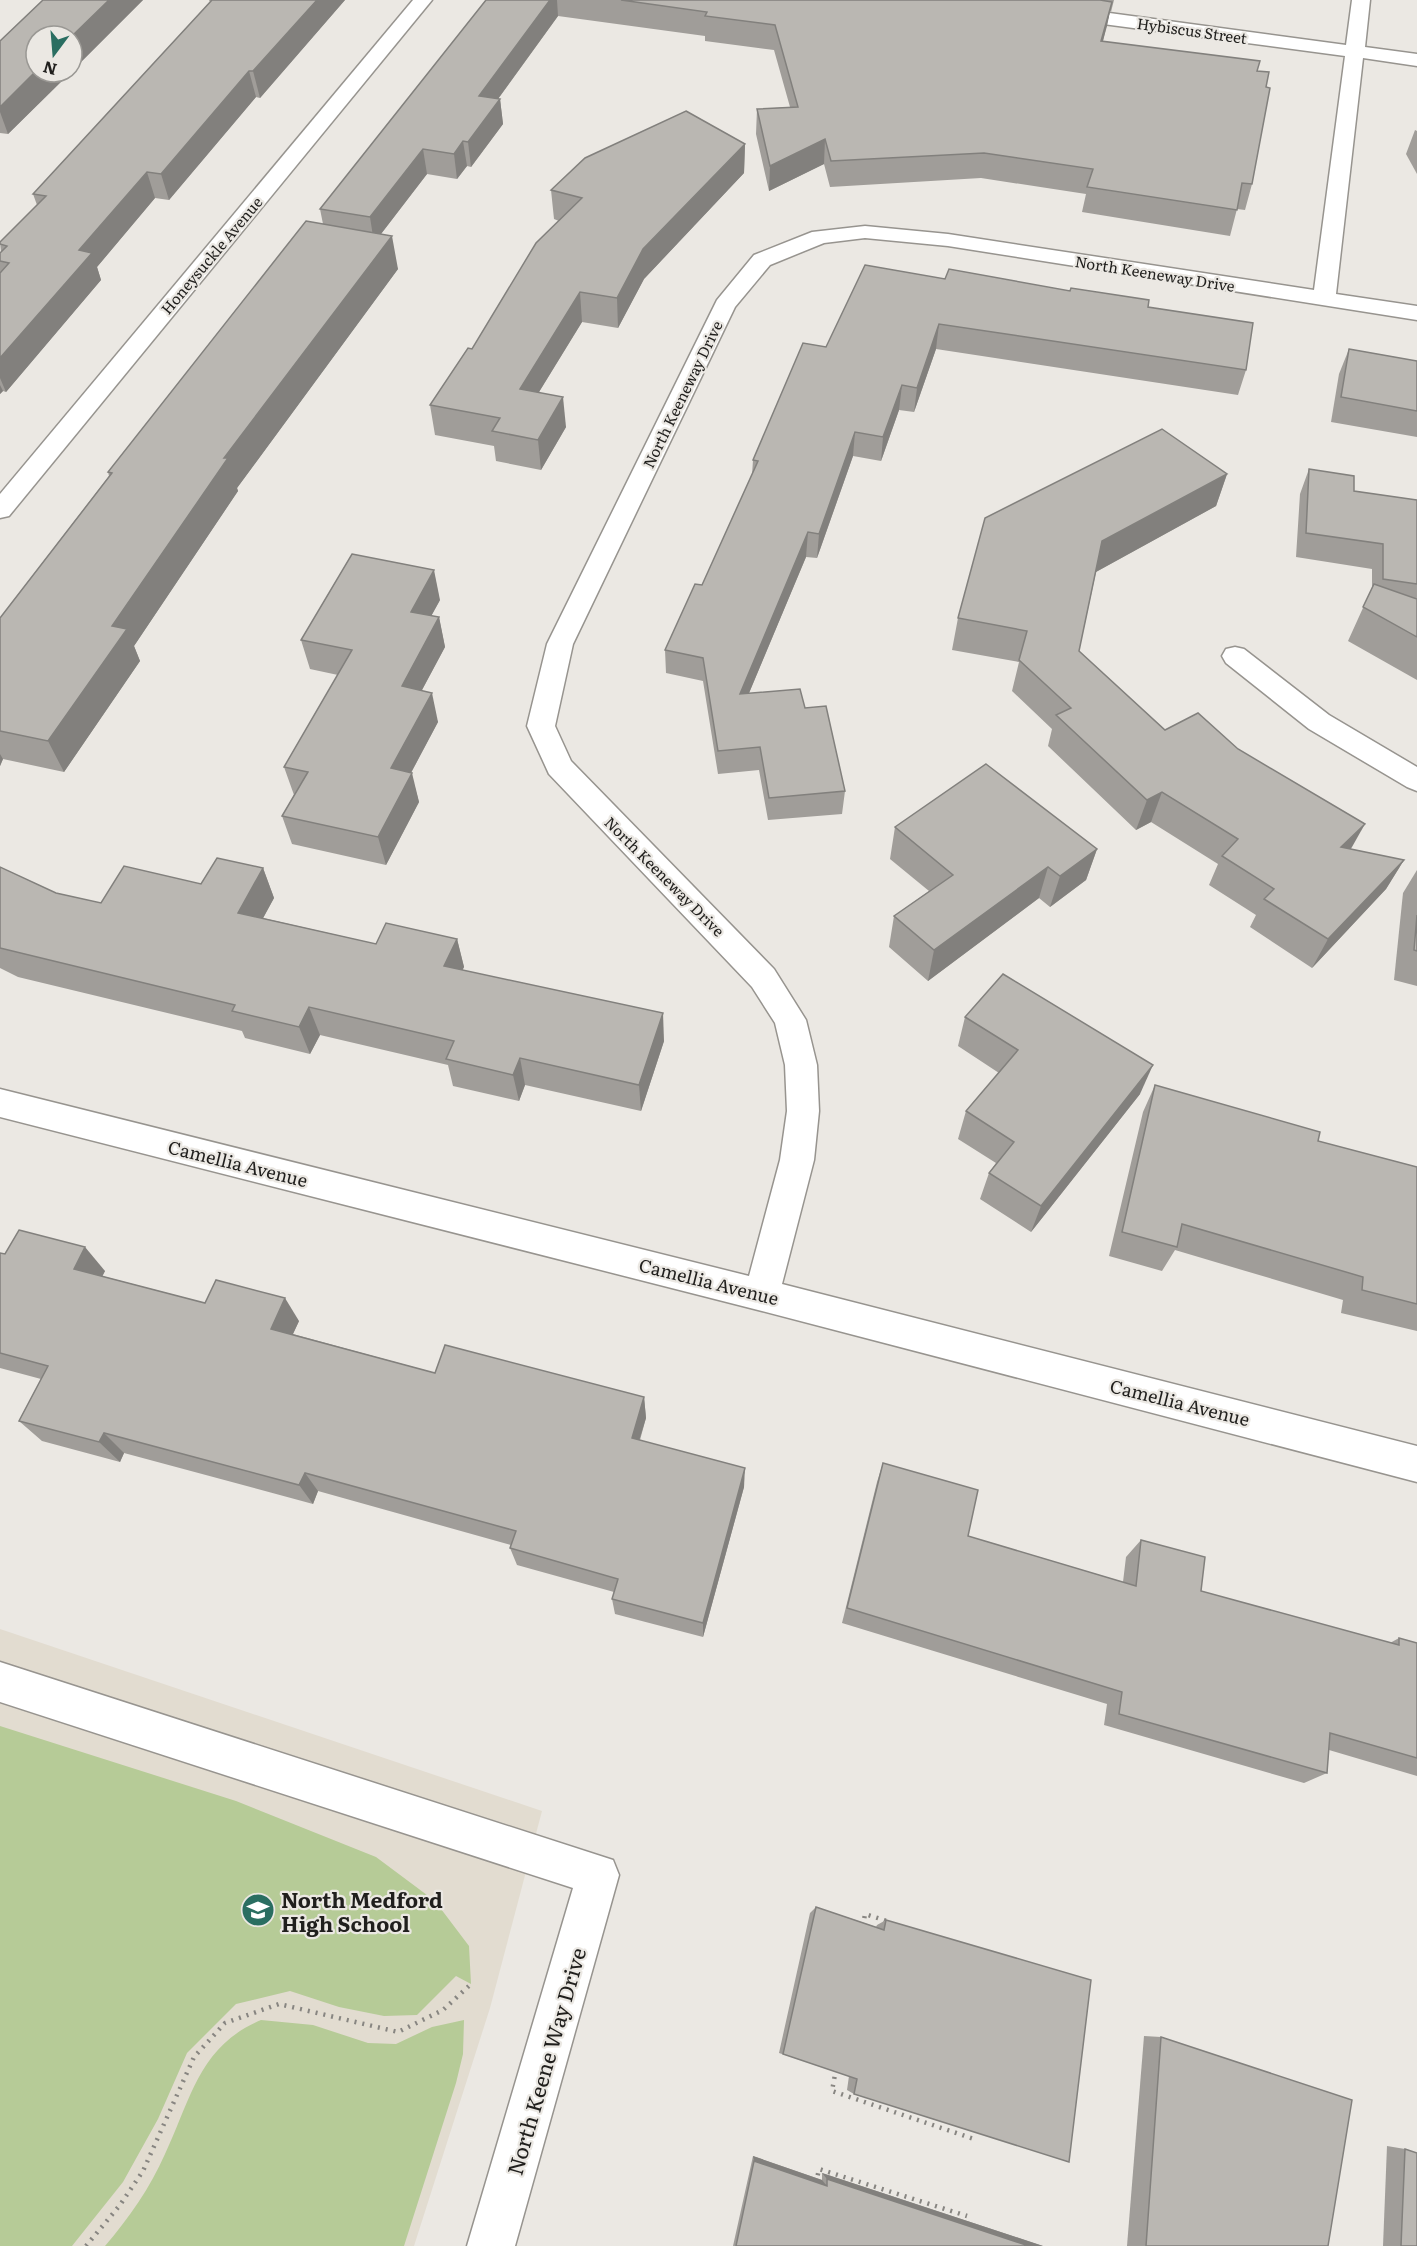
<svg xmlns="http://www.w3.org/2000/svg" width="1417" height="2246" font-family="Literata,serif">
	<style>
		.built { fill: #e2dcd0 }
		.green { fill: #b6cb97 }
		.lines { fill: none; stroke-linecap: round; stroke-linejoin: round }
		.minor-casing { stroke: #97948f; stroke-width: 3 }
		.path { stroke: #878581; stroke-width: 4.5; stroke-dasharray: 2 6; stroke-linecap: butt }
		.minor { fill: #fff; fill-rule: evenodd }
		.wall { fill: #a09d99 }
		.shaded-wall { fill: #82807d }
		.building { fill: #bab7b2; stroke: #82807d; stroke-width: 1.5 }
		.labels { text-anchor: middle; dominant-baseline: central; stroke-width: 4.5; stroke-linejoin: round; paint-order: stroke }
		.far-street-label { font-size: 15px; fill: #201f1d; stroke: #ebe8e3 }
		.street-label { font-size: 18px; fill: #201f1d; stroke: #ebe8e3 }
		.near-poi-label { font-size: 21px; font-weight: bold; fill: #201f1d; stroke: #ebe8e3; text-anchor: start }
		.near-street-label { font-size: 21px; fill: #201f1d; stroke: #ebe8e3 }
	</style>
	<rect width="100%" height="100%" fill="#ebe8e3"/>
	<polygon class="built" points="0,1629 542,1811 490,2008 414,2246 0,2246"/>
	<g class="green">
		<polygon points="0,1726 236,1801 376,1857 435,1901 469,1946 471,1984 456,1976 417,2015 384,2016 339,2007 290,1991 236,2004 187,2053 158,2119 123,2182 72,2246 0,2246"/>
		<path d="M261,2020L313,2025L368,2043L396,2044L432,2027L464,2020L463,2054L456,2083L404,2246H105C129,2218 150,2188 165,2154C191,2099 199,2046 261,2020Z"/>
	</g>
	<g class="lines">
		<g class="minor-casing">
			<g id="minor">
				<polygon points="413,0 432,0 9,516 0,518 0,494"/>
				<polygon points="1352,0 1370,0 1365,47 1417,54 1417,66 1363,58 1336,294 1417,306 1417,320 948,246 865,238 824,243 770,265 735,307 573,644 555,726 571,761 774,969 806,1020 817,1065 819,1111 814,1160 782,1284 1417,1446 1417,1482 762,1311 0,1117 0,1089 749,1276 780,1160 787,1111 785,1065 775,1023 752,987 549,774 527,726 547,644 717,300 754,255 812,232 865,226 948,234 1314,290 1345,56 1065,19 1056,13 1065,7 1346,45"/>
				<polygon points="1235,647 1244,649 1329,715 1417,767 1417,791 1407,787 1309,729 1226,663 1222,656 1226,649"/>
				<polygon points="0,1662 613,1860 619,1875 515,2246 467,2246 573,1888 0,1702"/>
			</g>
		</g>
		<g class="path">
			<polyline points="863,1926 865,1914 890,1922"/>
			<polyline points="836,2069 832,2091 977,2140"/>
			<polyline points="816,2183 819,2169 967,2216"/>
			<polyline points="86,2246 120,2205 143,2171 194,2057 225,2023 279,2004 398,2032 443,2010 471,1984"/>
		</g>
		<use href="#minor" class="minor"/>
	</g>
	<g class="wall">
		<polygon points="43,0 143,0 72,71 72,36 36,72 71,72 8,134 0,133 0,41"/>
		<polygon points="209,0 345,0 260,98 256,97 169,200 155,198 97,267 101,280 6,392 3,391 0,394 0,253 1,252 0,242 37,205 33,194 210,2"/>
		<polygon points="486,0 1114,0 1111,12 1110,11 1103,41 1257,71 1266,87 1252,184 1245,210 1237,209 1230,236 1082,212 1086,194 981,178 830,187 824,164 769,191 756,134 757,109 790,107 774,50 705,41 705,36 558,16 498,99 500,99 503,124 471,167 467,166 457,179 427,174 381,234 398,269 237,488 238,491 134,646 140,661 64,772 3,759 0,766 0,618 109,476 108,472 323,224 320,209"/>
		<polygon points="1415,130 1417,131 1417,174 1406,154"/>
		<polygon points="745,144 744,173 644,279 618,328 582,322 539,392 566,427 541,470 496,461 494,446 435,435 430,405 472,349 559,221 554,219 551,190"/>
		<polygon points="945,279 1148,307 1246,370 1238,395 936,349 914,412 899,410 881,461 853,456 817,558 806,557 749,693 805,708 845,791 842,814 768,820 759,770 718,774 703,681 666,673 665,650 702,585 752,475 753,460 826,347"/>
		<polygon points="1349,349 1417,361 1417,437 1331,422 1339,374"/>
		<polygon points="1309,469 1354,491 1417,500 1417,680 1348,641 1372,588 1372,569 1296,557 1300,494"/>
		<polygon points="1227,474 1216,506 1096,572 1079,651 1165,730 1351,849 1404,860 1386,889 1312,968 1250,927 1256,915 1209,885 1218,864 1151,822 1136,830 1048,746 1052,729 1012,691 1019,662 952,650 958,618"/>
		<polygon points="440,600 431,616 439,617 445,647 422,690 438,722 411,773 419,802 386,865 292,844 282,816 294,795 284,767 338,675 310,669 301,640"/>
		<polygon points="895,827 1097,849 1086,880 1050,907 1039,898 928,981 889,947 894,916 929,891 890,859"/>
		<polygon points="0,867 56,893 101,903 201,884 263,868 274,898 263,918 376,944 457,939 464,967 462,970 664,1041 641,1111 525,1085 519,1101 453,1086 448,1065 320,1035 310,1054 245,1038 242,1031 18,977 0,968"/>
		<polygon points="1417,870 1417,986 1394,980 1403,893"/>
		<polygon points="965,1017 1140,1094 1031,1232 980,1199 989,1173 996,1163 958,1139 966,1111 999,1073 958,1046"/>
		<polygon points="1155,1085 1318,1141 1417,1167 1417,1331 1341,1313 1343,1300 1175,1250 1162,1271 1109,1256 1143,1112"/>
		<polygon points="0,1253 105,1271 102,1276 205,1303 299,1321 293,1334 435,1373 644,1397 646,1418 640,1440 744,1487 703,1637 615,1614 612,1599 614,1592 517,1565 510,1548 511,1545 318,1491 313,1504 124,1453 120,1462 42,1441 19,1421 41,1379 0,1368"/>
		<polygon points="883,1463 968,1536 1123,1582 1126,1557 1141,1540 1201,1591 1390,1643 1399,1638 1417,1643 1417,1776 1329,1750 1327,1773 1304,1783 1104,1725 1107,1704 842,1623 877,1482"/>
		<polygon points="816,1907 876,1927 877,1925 886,1920 854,2094 847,2090 849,2076 779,2053 810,1913"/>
		<polygon points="1144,2036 1161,2037 1328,2246 1127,2246"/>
		<polygon points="1387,2146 1405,2149 1417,2246 1383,2246"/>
		<polygon points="753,2156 822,2180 822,2173 1043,2246 733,2246"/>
	</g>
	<g class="shaded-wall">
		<polygon points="109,0 143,0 72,71 72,36"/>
		<polygon points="317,0 345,0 260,98 253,71"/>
		<polygon points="550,0 557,0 558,16 482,121 479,96"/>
		<polygon points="1112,2 1107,26 1096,66 1101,41"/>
		<polygon points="36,71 71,72 8,134 0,112 0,107"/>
		<polygon points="249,71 256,97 169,200 161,174"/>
		<polygon points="500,99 503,124 471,167 468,142"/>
		<polygon points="825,139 824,164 769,191 770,166"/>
		<polygon points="463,141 467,166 457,179 454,154"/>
		<polygon points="745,144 744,173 644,279 618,328 617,298 643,249"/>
		<polygon points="423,149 427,174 374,243 370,217"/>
		<polygon points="147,172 155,198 97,267 101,280 6,392 0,378 0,358 79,250"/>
		<polygon points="392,236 398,269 237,488 238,491 134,646 140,661 64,772 48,741 112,626 224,458"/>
		<polygon points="580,292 582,322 523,418 520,389"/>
		<polygon points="939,324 936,349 914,412 917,388"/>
		<polygon points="0,385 3,391 0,394"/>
		<polygon points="902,385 899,410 881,461 883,437"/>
		<polygon points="563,397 566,427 541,470 538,440"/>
		<polygon points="855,432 853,456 817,558 819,534"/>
		<polygon points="1227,474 1216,506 1094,573 1102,541"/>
		<polygon points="808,532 806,557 739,717 740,694"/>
		<polygon points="434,570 440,600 417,642 411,612"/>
		<polygon points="439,617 445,647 408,716 402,686"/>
		<polygon points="432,693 438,722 398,797 391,768"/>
		<polygon points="0,754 3,759 0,766"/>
		<polygon points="412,773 419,802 386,865 378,837"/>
		<polygon points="1162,792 1151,822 1136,830 1147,800"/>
		<polygon points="1365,824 1348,854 1341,847"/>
		<polygon points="1097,849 1086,880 1050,907 1060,876"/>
		<polygon points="1404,860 1386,889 1312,968 1328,939"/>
		<polygon points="1048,867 1039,898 928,981 934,950"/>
		<polygon points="263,868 274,898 250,942 238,913"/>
		<polygon points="457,939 464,967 451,994 444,966"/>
		<polygon points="309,1007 320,1035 310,1054 299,1027"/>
		<polygon points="663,1013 664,1041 641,1111 639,1085"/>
		<polygon points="520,1058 525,1085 519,1101 513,1075"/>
		<polygon points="1153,1065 1140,1094 1031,1232 1041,1206"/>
		<polygon points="85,1247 105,1271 94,1293 74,1269"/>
		<polygon points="285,1298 299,1321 285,1351 271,1329"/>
		<polygon points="644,1397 646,1418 634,1457 632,1438"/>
		<polygon points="104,1433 124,1453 120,1462 99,1442"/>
		<polygon points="745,1468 744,1487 703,1637 703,1623"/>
		<polygon points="305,1473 318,1491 313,1504 299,1485"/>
		<polygon points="753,2156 822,2180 827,2186 754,2161"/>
		<polygon points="822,2173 1043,2246 1029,2246 827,2179"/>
	</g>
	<g class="building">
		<polygon points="43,0 109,0 72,36 36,36 36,71 0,107 0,41"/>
		<polygon points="212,0 317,0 253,71 249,71 161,174 147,172 79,250 92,253 0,358 0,273 9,263 0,261 0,253 7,246 0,244 0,242 46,196 33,194"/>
		<polygon points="486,0 550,0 479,96 500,99 468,142 463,141 454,154 423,149 370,217 320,209"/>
		<polygon points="621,0 1100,0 1112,2 1101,41 1260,61 1257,71 1269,72 1266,87 1270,88 1252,184 1242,183 1237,210 1087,187 1093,169 984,153 831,161 825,139 770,166 757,109 798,107 775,25 705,16 707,12"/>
		<polygon points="686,111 745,144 643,249 617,298 580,292 520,389 563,397 538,440 492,431 500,418 430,405 468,348 472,349 536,243 582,198 551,190 585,158"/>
		<polygon points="306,221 392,236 224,458 228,458 112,626 127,629 48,741 0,731 0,618 112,473 108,472"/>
		<polygon points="865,265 945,279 949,269 1070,291 1071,288 1149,300 1148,307 1253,323 1246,370 939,324 917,388 902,385 883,437 855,432 819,534 808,532 740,694 800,689 805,708 826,706 845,791 769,798 760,747 718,751 703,658 665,650 695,584 702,585 758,461 753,460 803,343 826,347"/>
		<polygon points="1349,349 1417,361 1417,411 1341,397"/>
		<polygon points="1162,429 1227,474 1102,541 1079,651 1165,730 1198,713 1238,749 1365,824 1341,847 1404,860 1328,939 1264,899 1274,889 1222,856 1238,839 1162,792 1147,800 1056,715 1071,708 1019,660 1027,631 958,618 985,518"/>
		<polygon points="1309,469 1354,476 1354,491 1417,500 1417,584 1383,579 1383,544 1306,533"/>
		<polygon points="352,554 434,570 411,612 439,617 402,686 432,693 391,768 412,773 378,837 282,816 308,772 284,767 352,650 301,640"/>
		<polygon points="1374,584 1417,599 1417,637 1363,607"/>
		<polygon points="986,764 1097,849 1060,876 1048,867 934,950 894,916 953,875 895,827"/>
		<polygon points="217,858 263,868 238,913 376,944 386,923 457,939 444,966 663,1013 639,1085 520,1058 513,1075 446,1059 454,1041 309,1007 299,1027 232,1011 235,1005 0,948 0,867 56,893 101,903 124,866 201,884"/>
		<polygon points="1417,915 1417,951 1414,950"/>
		<polygon points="1003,974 1153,1065 1041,1206 989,1173 1014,1142 966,1111 1018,1050 965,1017"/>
		<polygon points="1155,1085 1320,1132 1318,1141 1417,1167 1417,1304 1362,1290 1363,1277 1182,1224 1177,1247 1122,1232"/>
		<polygon points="19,1230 85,1247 74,1269 205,1303 216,1280 285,1298 271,1329 435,1373 445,1345 644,1397 632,1438 745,1468 703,1623 612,1599 618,1579 510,1548 516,1531 305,1473 299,1485 104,1433 99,1442 19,1421 48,1366 0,1353 0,1253 5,1254"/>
		<polygon points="883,1463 978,1490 968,1536 1136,1586 1141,1540 1205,1557 1201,1591 1399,1645 1399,1638 1417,1643 1417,1758 1330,1733 1327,1773 1119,1714 1122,1692 847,1608"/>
		<polygon points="816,1907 884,1930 886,1920 1091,1980 1069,2162 854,2094 857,2079 783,2054"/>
		<polygon points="1161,2037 1352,2100 1328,2246 1146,2246"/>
		<polygon points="1405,2149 1417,2153 1417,2246 1401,2246"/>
		<polygon points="754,2161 827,2186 827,2179 1029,2246 736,2246"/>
	</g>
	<defs>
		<g id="school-disc" transform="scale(1.725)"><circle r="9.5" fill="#2a6e61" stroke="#ebe8e3"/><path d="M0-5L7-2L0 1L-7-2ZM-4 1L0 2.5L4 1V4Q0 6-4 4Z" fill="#fff"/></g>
	</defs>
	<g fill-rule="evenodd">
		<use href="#school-disc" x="258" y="1910"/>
	</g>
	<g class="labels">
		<g class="far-street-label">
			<text transform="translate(1192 30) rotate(8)">Hybiscus Street</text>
			<text transform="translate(211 255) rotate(-50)">Honeysuckle Avenue</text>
			<text transform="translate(1155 273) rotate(9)">North Keeneway Drive</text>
			<text transform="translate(682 394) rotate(-64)">North Keeneway Drive</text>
			<text transform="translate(665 876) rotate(45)">North Keeneway Drive</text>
		</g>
		<g class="street-label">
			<text transform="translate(238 1163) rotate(14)">Camellia Avenue</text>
			<text transform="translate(709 1281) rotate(14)">Camellia Avenue</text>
			<text transform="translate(1180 1402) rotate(14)">Camellia Avenue</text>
		</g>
		<g class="near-poi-label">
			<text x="281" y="1898">North Medford<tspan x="281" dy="24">High School</tspan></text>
		</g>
		<g class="near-street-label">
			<text transform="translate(545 2061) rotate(-74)">North Keene Way Drive</text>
		</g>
	</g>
	<g transform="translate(54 54) rotate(196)"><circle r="28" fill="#ebe8e3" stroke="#9a9894" stroke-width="1.5"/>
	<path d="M0-4.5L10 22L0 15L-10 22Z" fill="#2a6e61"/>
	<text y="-9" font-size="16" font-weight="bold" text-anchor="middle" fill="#201f1d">N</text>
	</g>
</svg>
